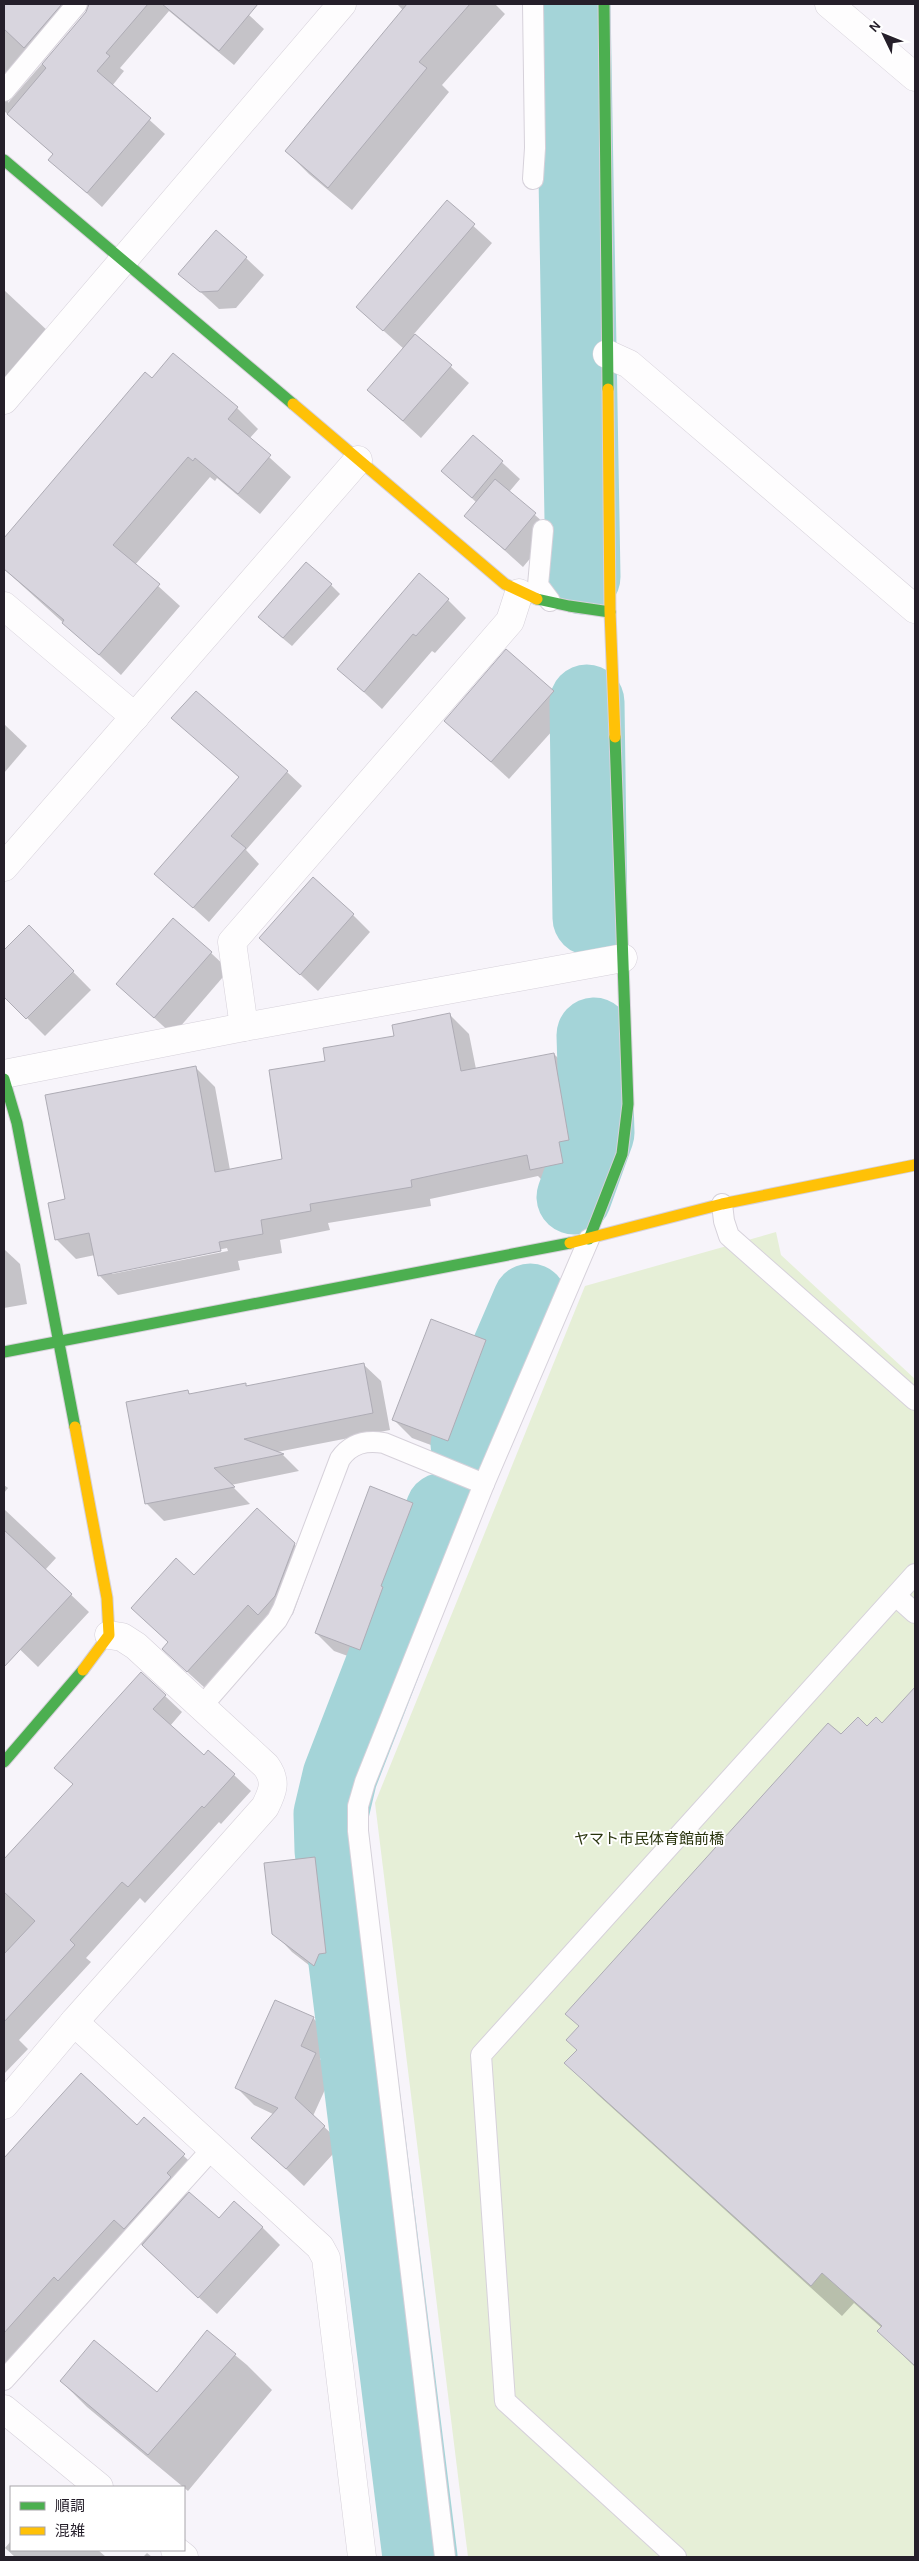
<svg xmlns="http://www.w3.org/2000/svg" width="919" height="2561" font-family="Karla,'Noto Sans JP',sans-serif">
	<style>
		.green { fill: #e6efd7 }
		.shadow { fill: #0003; fill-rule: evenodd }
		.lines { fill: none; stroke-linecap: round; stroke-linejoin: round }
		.river { stroke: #a4d4d8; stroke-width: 75 }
		.building { fill: #d8d5de; stroke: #aeacb5 }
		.lane-casing { stroke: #d6d1da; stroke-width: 22 }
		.street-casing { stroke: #d6d1da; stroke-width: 29 }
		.fast-casing { stroke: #d6d1da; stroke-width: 13 }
		.slow-casing { stroke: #d6d1da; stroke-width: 13 }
		.lane { stroke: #fefdfe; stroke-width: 20 }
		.street { stroke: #fefdfe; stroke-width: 28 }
		.fast { stroke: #4caf50; stroke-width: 11 }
		.slow { stroke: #ffc107; stroke-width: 11 }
		.labels { text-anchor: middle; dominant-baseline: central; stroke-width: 4; stroke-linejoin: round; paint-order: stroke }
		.park-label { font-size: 15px; fill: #28330d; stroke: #fff }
	</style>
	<rect width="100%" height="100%" fill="#f7f4fa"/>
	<polygon class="green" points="776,1232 781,1255 915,1379 915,2557 468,2557 375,1803 585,1286"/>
	<g class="shadow">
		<path d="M4,4H237L264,29L234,65L169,11L120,68L124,71L112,86L165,134L102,207L50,160L54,155L4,111ZM88,8L87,12L8,103L9,98Z"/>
		<polygon points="397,4 495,4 505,14 442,85 449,92 352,210 309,174 286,151 403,10"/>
		<polygon points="447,202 492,243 414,334 469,383 421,438 368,390 404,349 357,307"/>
		<polygon points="246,258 264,275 236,308 219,309 180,273"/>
		<polygon points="4,290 50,333 4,385"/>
		<polygon points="145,374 152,380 237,408 258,429 249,439 291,477 260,514 217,478 215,481 210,477 135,565 180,606 121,675 4,569 4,540"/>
		<polygon points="473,436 520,479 509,492 553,531 523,567 466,516 477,503 443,471"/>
		<polygon points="331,585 340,594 292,646 268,626"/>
		<polygon points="448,600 466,618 435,653 432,651 382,709 339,669"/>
		<polygon points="506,651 571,710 509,779 446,721"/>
		<polygon points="173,718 287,772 302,786 246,850 259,864 209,922 156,874 240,778"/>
		<polygon points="4,724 27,746 4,773"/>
		<polygon points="353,915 370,932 318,991 261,938"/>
		<polygon points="29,927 91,990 45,1036 4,995 4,952"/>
		<polygon points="211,953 229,970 173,1035 117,984"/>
		<path d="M450,1015L469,1034L476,1069L554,1054L573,1073L588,1159L578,1161L582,1182L551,1189L538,1176L430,1199L431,1206L328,1223L330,1230L280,1240L282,1253L238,1261L240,1270L118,1295L99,1275L95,1255L76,1259L56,1239L67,1200L195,1067L215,1087L230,1170L284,1160L327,1062ZM227,1248L228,1251L112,1274V1272Z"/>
		<polygon points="4,1249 20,1264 27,1304 4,1308"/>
		<polygon points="432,1321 486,1341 504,1359 466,1458 412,1438 394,1420"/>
		<polygon points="363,1364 381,1381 390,1430 277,1452 283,1455 299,1471 231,1485 250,1504 164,1521 146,1503 187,1391 191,1395 245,1385 247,1387"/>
		<polygon points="4,1485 8,1488 4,1493"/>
		<polygon points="371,1488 413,1504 431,1521 399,1604 400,1606 378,1667 334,1651 316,1633"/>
		<polygon points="4,1509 56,1558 45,1570 89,1612 38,1667 4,1634"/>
		<polygon points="294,1544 312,1562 293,1614 276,1632 206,1689 182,1667 169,1643 194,1577"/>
		<polygon points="165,1696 182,1712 170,1726 204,1757 234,1775 251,1791 221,1824 219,1822 145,1903 140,1898 86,1958 91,1962 19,2040 28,2049 4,2074 4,1861 74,1785 56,1768"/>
		<polygon points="899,1706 915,1721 915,2367 879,2331 882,2328 854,2303 842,2316 597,2094 566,2063 841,1736 882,1725"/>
		<polygon points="315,1858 333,1876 344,1970 337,1971 332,1983 292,1952 274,1933"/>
		<polygon points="313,2018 331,2036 320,2059 333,2072 313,2116 342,2144 304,2186 253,2138 273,2114 254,2105 236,2087"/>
		<polygon points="81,2075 137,2126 144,2119 201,2172 184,2191 188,2195 220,2220 262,2227 280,2245 217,2314 132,2236 4,2368 4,2160"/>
		<polygon points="207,2332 247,2365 272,2390 188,2491 87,2407 61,2381 157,2393"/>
		<polygon points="11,2541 11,2550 98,2550 106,2557 15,2557 5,2548"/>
		<polygon points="147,2553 152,2557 143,2557"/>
	</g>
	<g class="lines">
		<g class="river">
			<polyline points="573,4 583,577"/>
			<polyline points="587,702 590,918"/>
			<polyline points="574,1197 597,1133 594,1035"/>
			<polyline points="468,1445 530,1301"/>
			<polyline points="420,2557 332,1850 331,1814 340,1776 443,1510"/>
		</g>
	</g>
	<g class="building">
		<polygon points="4,4 62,4 24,48 4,29"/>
		<polygon points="89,4 148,4 106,53 110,56 97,71 151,118 87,193 48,160 53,154 7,114 46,68 42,64 86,12"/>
		<polygon points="162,4 258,4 219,51"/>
		<polygon points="407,4 470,4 419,62 427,68 328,188 285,151"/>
		<polygon points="447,200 475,224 383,331 356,307"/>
		<polygon points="216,230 247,257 218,291 200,292 178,274"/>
		<polygon points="415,334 452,365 403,421 367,390"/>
		<polygon points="173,353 238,407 228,419 271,455 238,494 195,458 193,461 188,457 113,545 160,584 99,655 62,623 64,620 4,569 4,538 145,372 152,378"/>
		<polygon points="473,435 503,461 472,498 441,471"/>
		<polygon points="495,479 536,513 505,550 464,516"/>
		<polygon points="306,562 332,584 283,638 258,617"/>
		<polygon points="419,573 449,599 416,636 413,634 364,692 337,669"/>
		<polygon points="506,649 554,691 491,762 444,721"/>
		<polygon points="196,691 288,771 231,836 246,848 193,908 154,874 239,777 171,718"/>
		<polygon points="313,877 354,914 300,975 259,938"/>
		<polygon points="173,918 212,952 154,1018 116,984"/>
		<polygon points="29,925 74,971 26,1019 4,997 4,950"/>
		<polygon points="450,1013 461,1071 554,1053 569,1140 559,1142 563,1163 530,1170 527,1155 411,1180 412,1187 310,1204 311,1211 261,1220 263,1234 219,1242 221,1251 98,1276 89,1233 55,1240 48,1203 65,1199 45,1095 196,1066 215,1172 282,1159 269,1070 325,1061 323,1048 394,1036 392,1025"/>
		<polygon points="431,1319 486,1340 448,1441 392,1420"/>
		<polygon points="364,1363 373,1413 244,1439 284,1454 214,1468 235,1487 145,1504 126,1402 188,1390 189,1394 246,1383 246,1386"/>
		<polygon points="370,1486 413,1503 381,1586 383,1587 360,1650 315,1633"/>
		<polygon points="257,1508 295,1543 275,1596 258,1615 248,1605 187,1672 162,1649 168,1642 131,1608 176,1558 194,1575"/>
		<polygon points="4,1530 72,1594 4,1667"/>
		<polygon points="141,1672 166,1695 153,1709 204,1755 208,1750 235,1774 204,1808 202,1806 128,1887 122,1882 70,1940 75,1945 4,2022 4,1954 35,1921 4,1892 4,1859 73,1784 54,1768"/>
		<polygon points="915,1687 915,2366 877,2331 882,2326 822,2273 811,2286 564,2063 577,2050 566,2040 579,2026 565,2014 828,1723 841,1734 858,1717 867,1726 876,1717 882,1723"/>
		<polygon points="315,1857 326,1953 319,1954 314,1966 272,1934 264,1863"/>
		<polygon points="275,2000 314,2017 301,2046 316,2053 295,2098 325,2126 286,2169 251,2138 278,2108 235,2088"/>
		<polygon points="81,2073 137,2125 144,2117 185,2154 167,2173 171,2177 124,2229 114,2220 58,2281 54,2277 4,2333 4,2158"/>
		<polygon points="189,2192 219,2218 234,2201 263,2227 198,2298 142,2245"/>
		<polygon points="207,2330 236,2354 148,2455 60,2381 94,2340 157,2392"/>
	</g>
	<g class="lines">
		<g class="lane-casing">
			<g id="lane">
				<polyline points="4,91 77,4"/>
				<polyline points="533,179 535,148 533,4"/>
				<polyline points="543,530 538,585 550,601"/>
				<polyline points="722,1204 724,1221 729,1236 915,1400"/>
				<polyline points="896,1596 915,1613"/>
				<path d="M202,1706L277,1620L283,1609L340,1459C351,1443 366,1440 384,1443L484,1484"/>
				<polyline points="4,2380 213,2148"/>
				<polyline points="445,2557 358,1831 358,1806 365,1782 484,1484 589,1239"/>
				<polyline points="676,2557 505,2401 481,2055 915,1574"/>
			</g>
		</g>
		<g class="street-casing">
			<g id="street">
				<polyline points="829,4 915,77"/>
				<polyline points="607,354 629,364 915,609"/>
				<polyline points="4,400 342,4"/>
				<polyline points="4,606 135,717"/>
				<polyline points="4,867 358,460"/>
				<polyline points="244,1027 232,942 510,621 519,593"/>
				<polyline points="4,1074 244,1027 623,958"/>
				<polyline points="74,2022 320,2247 326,2258 362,2557"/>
				<path d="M4,2105L74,2022L265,1807C273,1791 277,1781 266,1766L136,1646L122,1637L109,1635"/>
				<polyline points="4,2409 99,2487"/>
				<polyline points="175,2550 184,2557"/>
			</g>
		</g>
		<g class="fast-casing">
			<g id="fast">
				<polyline points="604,4 608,389"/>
				<polyline points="4,160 293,404"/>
				<polyline points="537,599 569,606 610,612"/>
				<polyline points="4,1079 17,1123 75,1427"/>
				<polyline points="589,1239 622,1154 628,1104 615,737"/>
				<polyline points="4,1352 570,1243"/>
				<polyline points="4,1762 83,1670"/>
			</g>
		</g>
		<g class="slow-casing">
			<g id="slow">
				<polyline points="608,389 610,612 615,737"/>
				<polyline points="293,404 505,584 537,599"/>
				<polyline points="570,1243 722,1204 915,1165"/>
				<polyline points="75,1427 107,1598 109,1635 83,1670"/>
			</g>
		</g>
		<use href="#lane" class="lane"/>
		<use href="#street" class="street"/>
		<use href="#fast" class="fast"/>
		<use href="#slow" class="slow"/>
	</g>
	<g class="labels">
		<g class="park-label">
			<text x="649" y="1839">ヤマト市民体育館前橋</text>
		</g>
	</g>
	<rect width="919" height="2561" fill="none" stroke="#251f2a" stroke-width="10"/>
	<rect x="10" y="2486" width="175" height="65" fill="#ffffff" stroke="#a8a5aa"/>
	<rect x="20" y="2502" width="25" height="8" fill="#4caf50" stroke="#a8a5aa"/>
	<text x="55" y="2511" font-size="15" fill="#251f2a">順調</text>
	<rect x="20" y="2527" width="25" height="8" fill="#ffc107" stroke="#a8a5aa"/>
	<text x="55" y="2536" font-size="15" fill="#251f2a">混雑</text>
	<g transform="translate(884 35) rotate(313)" stroke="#ffffff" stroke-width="4" paint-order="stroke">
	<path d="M0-4L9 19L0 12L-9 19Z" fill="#251f2a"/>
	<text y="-8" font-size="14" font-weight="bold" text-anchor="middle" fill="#251f2a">N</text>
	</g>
</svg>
